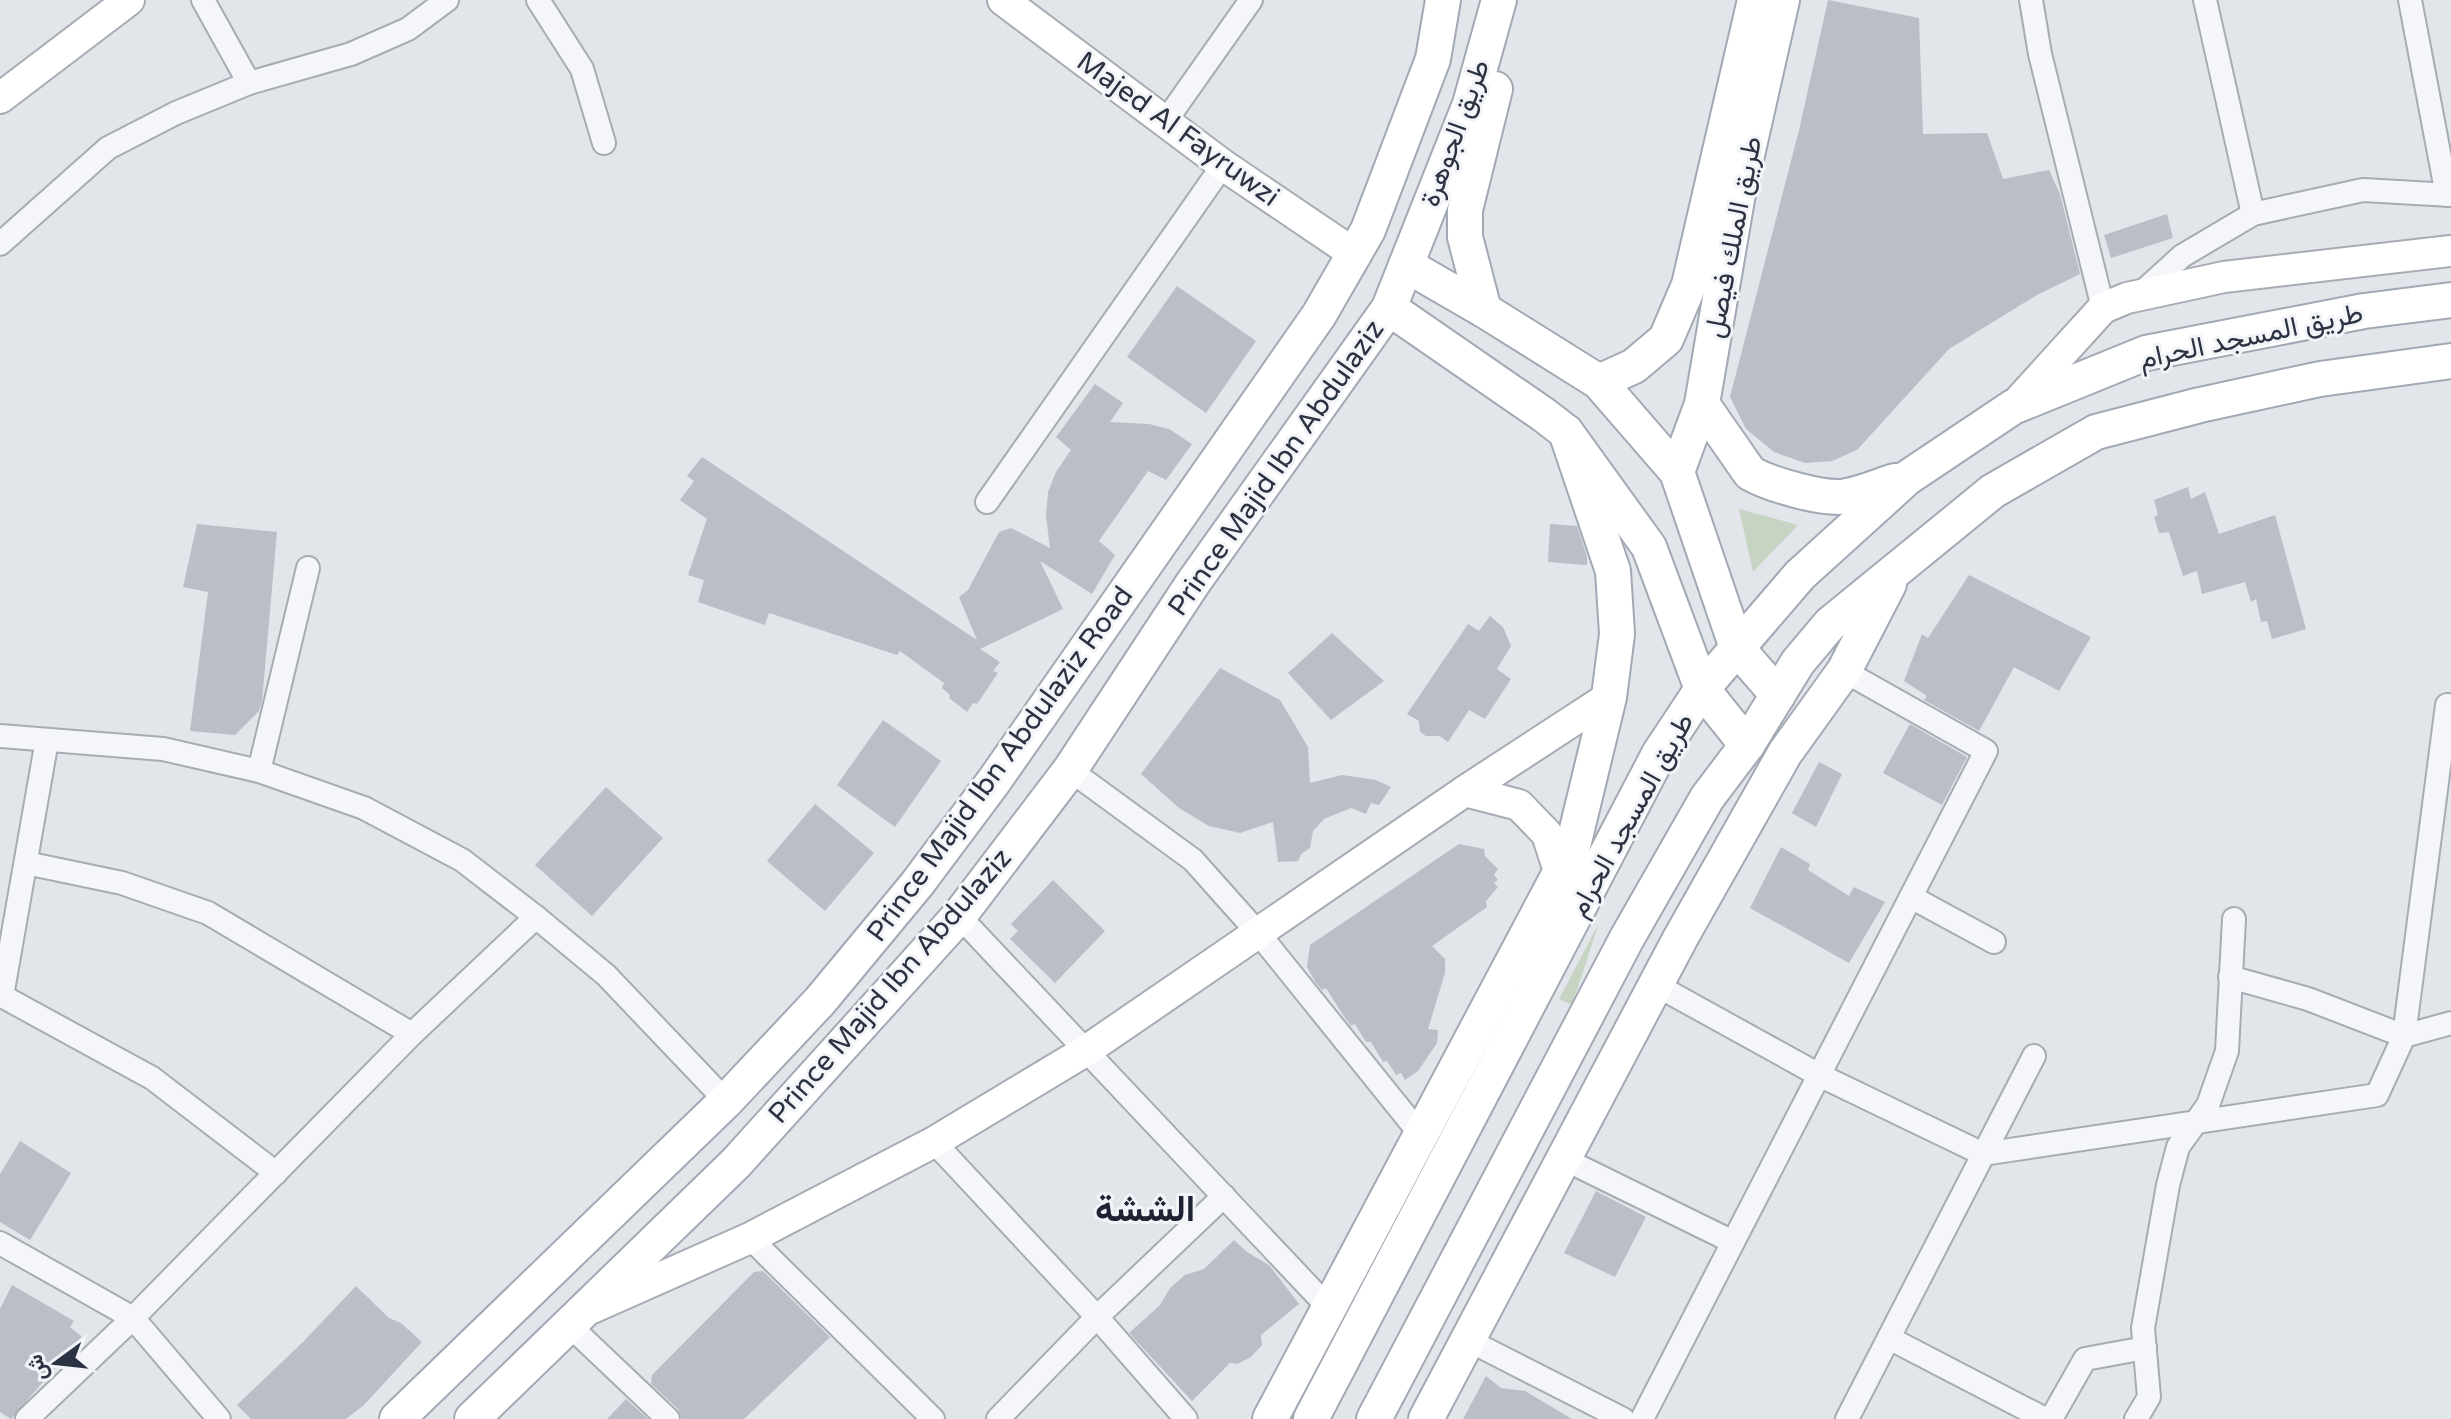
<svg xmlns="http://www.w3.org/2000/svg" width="2451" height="1419" font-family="'Varela Round',Vazirmatn,sans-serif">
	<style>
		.green { fill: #c7d4c4 }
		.building { fill: #babec7 }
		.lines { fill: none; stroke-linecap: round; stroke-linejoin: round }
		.street-casing { stroke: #a7acb4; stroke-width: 26 }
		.secondary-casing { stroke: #a7acb4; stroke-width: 34 }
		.primary-casing { stroke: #a2a9b5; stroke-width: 38 }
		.street { stroke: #f5f6f9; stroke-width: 22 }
		.secondary { stroke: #fff; stroke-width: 30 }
		.primary { stroke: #fff; stroke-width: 34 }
		.labels { text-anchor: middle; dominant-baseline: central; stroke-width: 6; stroke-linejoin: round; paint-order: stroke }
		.street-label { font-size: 28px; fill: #2b3242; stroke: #f2f4f8 }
		.district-label { font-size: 36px; font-weight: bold; fill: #1d2333; stroke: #f2f4f8 }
	</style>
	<rect width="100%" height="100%" fill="#e2e5ea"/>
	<g class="green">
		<polygon points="1739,509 1798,525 1753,572"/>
		<polygon points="1599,923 1572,1005 1559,999"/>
	</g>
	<g class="building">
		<polygon points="1828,0 1919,18 1923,134 1987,133 2003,179 2049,170 2060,194 2080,274 2037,295 1949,349 1857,450 1832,461 1805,463 1774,452 1746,429 1730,397 1799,130"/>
		<polygon points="2167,214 2173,238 2111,258 2104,235"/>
		<polygon points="1177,286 1256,341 1206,413 1127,357"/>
		<polygon points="1095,384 1123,403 1110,422 1149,424 1169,429 1192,444 1166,480 1148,471 1099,541 1115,555 1092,594 1040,561 1063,609 980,649 1000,662 993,671 998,673 977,704 973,703 967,712 949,698 950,695 942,688 944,683 900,651 897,655 769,613 765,625 698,602 704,580 688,575 707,519 680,500 694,481 687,476 702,457 977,640 959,597 968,590 999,532 1011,528 1050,548 1046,516 1048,492 1056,472 1071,450 1056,437"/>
		<polygon points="2188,487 2191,499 2205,492 2219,534 2275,515 2306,629 2272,639 2267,621 2261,622 2256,599 2251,602 2245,582 2202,594 2197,571 2183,576 2169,532 2159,533 2154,517 2158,515 2154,500"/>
		<polygon points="197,524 277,532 262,701 259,711 235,735 190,731 208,592 183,587"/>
		<polygon points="1550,524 1577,526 1587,556 1587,565 1548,562"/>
		<polygon points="1969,575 2091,637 2059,691 2014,667 1979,731 1924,700 1927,696 1904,681 1922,634 1928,638"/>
		<polygon points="1490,616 1503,627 1511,646 1497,669 1511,679 1485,719 1469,710 1448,742 1440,736 1426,736 1420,732 1419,721 1407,714 1468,624 1479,631"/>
		<polygon points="1332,633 1384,681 1331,720 1288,673"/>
		<polygon points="1220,668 1280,700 1308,747 1310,783 1342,775 1376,780 1391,787 1379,805 1371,803 1366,814 1351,808 1324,819 1313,831 1310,848 1301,854 1298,861 1278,862 1273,822 1240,833 1209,826 1179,808 1141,774"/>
		<polygon points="883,720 941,761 895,827 837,785"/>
		<polygon points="1910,724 1967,757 1942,805 1883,773"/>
		<polygon points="1819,762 1842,774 1816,827 1792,813"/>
		<polygon points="606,787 663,838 592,916 535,865"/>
		<polygon points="815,804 874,853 825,911 767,861"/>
		<polygon points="1459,844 1484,849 1485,856 1498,869 1494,875 1498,880 1494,883 1498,887 1486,901 1487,907 1432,946 1445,959 1445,973 1428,1029 1438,1030 1437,1043 1418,1071 1405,1080 1401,1073 1396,1075 1387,1061 1383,1062 1371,1042 1366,1042 1355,1024 1351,1026 1343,1015 1326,988 1322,990 1316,983 1307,967 1310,945"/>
		<polygon points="1781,847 1810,864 1808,870 1849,896 1854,887 1885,902 1849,963 1750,908"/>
		<polygon points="1053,880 1105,931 1055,983 1010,939 1018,931 1011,924"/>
		<polygon points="20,1141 71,1173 30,1240 0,1222 0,1174"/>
		<polygon points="1596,1191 1646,1217 1615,1277 1564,1253"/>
		<polygon points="1234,1240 1247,1252 1269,1265 1299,1304 1261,1335 1262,1345 1251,1357 1237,1364 1230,1363 1192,1401 1129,1333 1160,1305 1170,1288 1185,1275 1204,1269"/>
		<polygon points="763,1271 830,1337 744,1419 682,1419 678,1409 651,1384 652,1375 754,1272"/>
		<polygon points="12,1285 74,1321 70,1327 82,1337 11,1419 0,1412 0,1309"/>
		<polygon points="356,1286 389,1318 401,1323 422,1342 364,1405 346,1419 251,1419 237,1405 303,1342"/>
		<polygon points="1486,1376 1501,1388 1525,1391 1572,1419 1463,1419"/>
		<polygon points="626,1399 648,1419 607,1419"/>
	</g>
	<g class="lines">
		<g class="street-casing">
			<g id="street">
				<polyline points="203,0 249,83"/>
				<polyline points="538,0 582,69 604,143"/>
				<polyline points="2031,0 2040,54 2103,308"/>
				<polyline points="2205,0 2253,214"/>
				<polyline points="2410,0 2447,195"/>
				<polyline points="1165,122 1251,0"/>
				<polyline points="0,244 108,148 176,113 249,83 351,54 408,29 447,0"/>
				<polyline points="2139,295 2182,256 2253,214 2363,190 2451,195"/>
				<polyline points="987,502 1223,165"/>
				<polyline points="0,736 163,749 259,771 364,808 462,860 536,917 606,975 726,1101"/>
				<polyline points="1070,770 1193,860 1259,934 1421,1135"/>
				<polyline points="259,771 308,568"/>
				<polyline points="26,863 122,883 208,913 412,1034"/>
				<polyline points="1911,897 1994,942"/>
				<polyline points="959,916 1329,1308"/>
				<polyline points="2230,977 2308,999 2404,1036 2451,1023"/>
				<polyline points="1656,985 1819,1075 1983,1154 2377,1095 2404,1036 2447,705"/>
				<polyline points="0,995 152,1078 276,1173"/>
				<polyline points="2,996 47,740"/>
				<polyline points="934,1142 1097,1317 1186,1419"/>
				<polyline points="1564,1159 1733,1242"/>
				<polyline points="750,1238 933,1419"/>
				<polyline points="0,1243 133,1318 219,1419"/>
				<polyline points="568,1324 668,1419"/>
				<polyline points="1889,1338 2045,1419"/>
				<polyline points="1468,1340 1623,1419"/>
				<polyline points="27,1419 133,1318 412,1034 536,917"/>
				<polyline points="998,1419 1097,1317 1224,1196"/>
				<polyline points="1642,1419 1986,751 1844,671"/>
				<polyline points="1847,1419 2034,1056"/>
				<polyline points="2051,1419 2085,1359 2145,1348"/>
				<polyline points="2136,1419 2149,1397 2143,1328 2168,1185 2178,1147 2208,1105 2227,1051 2234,919"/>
			</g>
		</g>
		<g class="secondary-casing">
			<g id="secondary">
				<polyline points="1003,0 1223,165 1356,255"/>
				<polyline points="0,98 129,0"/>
				<polyline points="2014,406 2103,308 2127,298 2224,277 2451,251"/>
				<polyline points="1465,791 1519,805 1547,834 1560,874"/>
				<polyline points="592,1308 750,1238 934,1142 1087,1050 1465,791 1609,697"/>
			</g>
		</g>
		<g class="primary-casing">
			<g id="primary">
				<polyline points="1406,265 1484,310 1599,382 1677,472 1737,648 1778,695"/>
				<polyline points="1389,308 1544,415 1566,432 1649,547 1702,689 1747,745"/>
				<polyline points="1484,310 1465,237 1465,210 1495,89"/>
				<polyline points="1599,382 1634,366 1666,339 1689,285 1755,0"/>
				<path d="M1702,404L1750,473C1769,484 1826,501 1847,496C1863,493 1879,486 1895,481"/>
				<polyline points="1677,472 1702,404 1737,199 1782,0"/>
				<polyline points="397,1419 726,1101 820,1001 917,884 994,781 1319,315 1368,230 1433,59 1443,0"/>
				<polyline points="472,1419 736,1163 959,916 1070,770 1193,583 1389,308 1470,104 1499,0"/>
				<polyline points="1270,1419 1572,850 1609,697 1617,634 1613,571 1566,432"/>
				<polyline points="1311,1419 1659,754 1702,689 1800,575 1907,478 2013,407 2146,353 2364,311 2451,300"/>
				<polyline points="1374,1419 1627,938 1707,798 1747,745 1798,662 1830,624 1993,491 2096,432 2200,405 2320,379 2451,361"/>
				<polyline points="1426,1419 1681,937 1785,753 1844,671 1889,584"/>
			</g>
		</g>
		<use href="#street" class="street"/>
		<use href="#secondary" class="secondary"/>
		<use href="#primary" class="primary"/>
	</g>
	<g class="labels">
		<g class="street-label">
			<text transform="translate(1178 129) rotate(36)">Majed Al Fayruwzi</text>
			<text transform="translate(1455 133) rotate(-70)">طريق الجوهرة</text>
			<text transform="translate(1733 237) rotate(-79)">طريق الملك فيصل</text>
			<text transform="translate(2251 336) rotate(-12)">طريق المسجد الحرام</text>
			<text transform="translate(1276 468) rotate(-55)">Prince Majid Ibn Abdulaziz</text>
			<text transform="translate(1000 764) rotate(-54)">Prince Majid Ibn Abdulaziz Road</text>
			<text transform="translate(1631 815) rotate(-61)">طريق المسجد الحرام</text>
			<text transform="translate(890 986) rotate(-49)">Prince Majid Ibn Abdulaziz</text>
		</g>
		<g class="district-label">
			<text x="1145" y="1209">الششة</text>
		</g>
	</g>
	<g transform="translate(56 1363) rotate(255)" stroke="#f2f4f8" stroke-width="6" paint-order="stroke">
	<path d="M0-6L14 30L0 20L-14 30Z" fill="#2b3242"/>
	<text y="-12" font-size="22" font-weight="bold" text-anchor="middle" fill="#2b3242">ش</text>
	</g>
</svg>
